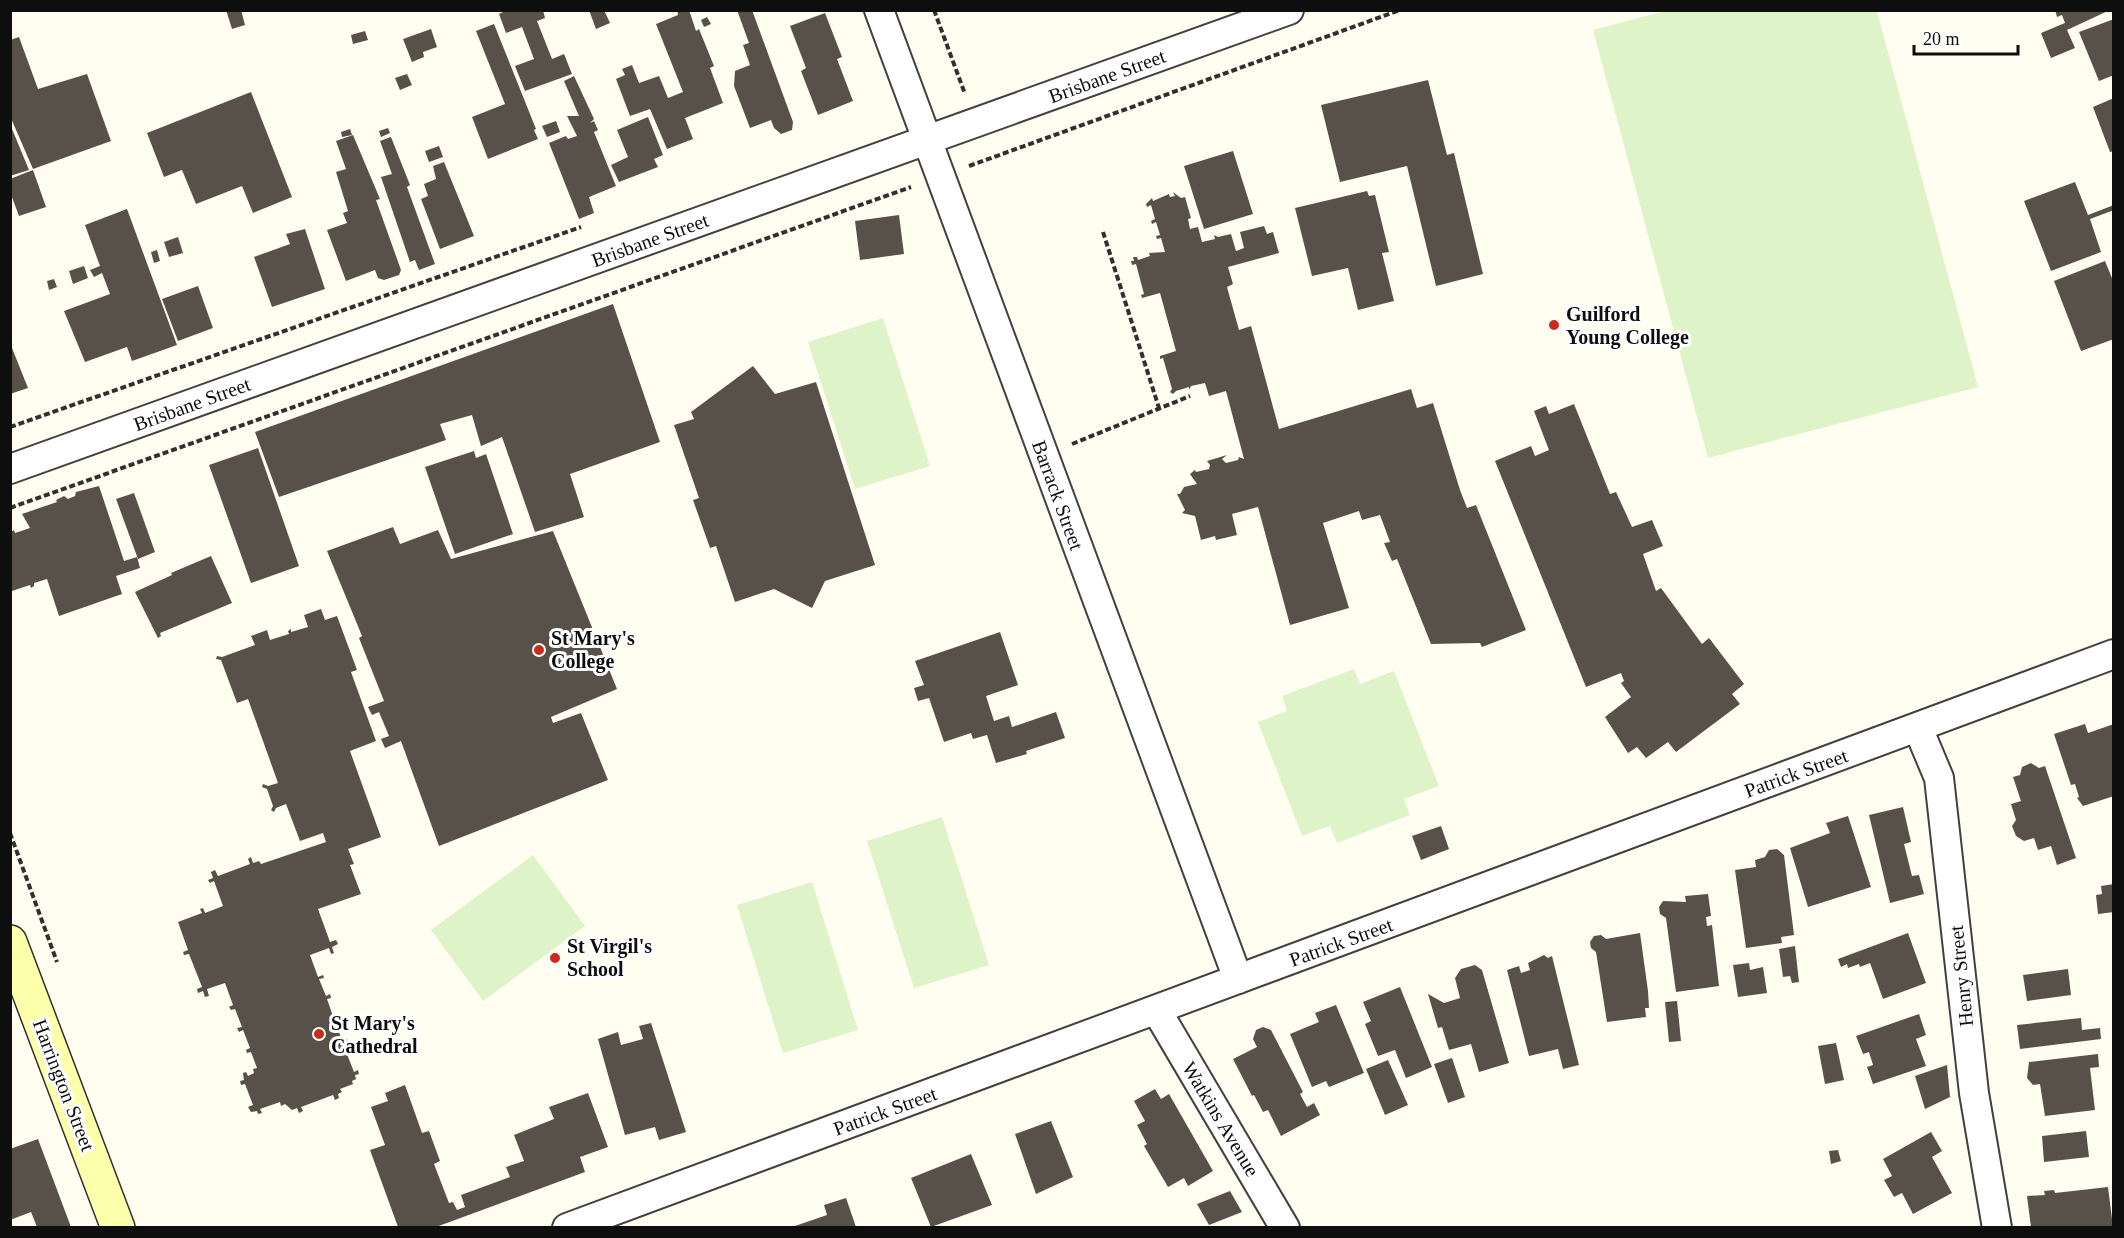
<svg xmlns="http://www.w3.org/2000/svg" width="2124" height="1238" font-family="Georgia,serif">
	<style>
		.pitch { fill: #dff3c9 }
		.building { fill: #58514a }
		.lines { fill: none; stroke-linecap: round; stroke-linejoin: round }
		.minor-casing { stroke: #414141; stroke-width: 32 }
		.secondary-casing { stroke: #303030; stroke-width: 36 }
		.path { stroke: #303030; stroke-width: 4; stroke-dasharray: 6 3; stroke-linecap: butt }
		.minor { stroke: #fff; stroke-width: 28 }
		.secondary { stroke: #fdffab; stroke-width: 33 }
		.poi-dot { fill: #c92b1c; stroke: #fff; stroke-width: 2 }
		.labels { text-anchor: middle; dominant-baseline: central; stroke-width: 6; stroke-linejoin: round; paint-order: stroke }
		.street-label { font-size: 20px; fill: #0e0e0e; stroke: #fff }
		.poi-label { font-size: 20px; font-weight: bold; fill: #0e0e0e; stroke: #fff; text-anchor: start }
	</style>
	<rect width="100%" height="100%" fill="#fffef0"/>
	<g class="pitch">
		<polygon points="1665,11 1877,11 1978,387 1708,458 1593,30"/>
		<polygon points="883,318 930,466 855,489 808,342"/>
		<polygon points="1354,669 1360,684 1394,671 1439,786 1404,799 1410,815 1337,843 1330,826 1302,836 1258,722 1287,711 1282,696"/>
		<polygon points="942,817 989,965 914,988 867,841"/>
		<polygon points="533,855 585,926 483,1001 431,930"/>
		<polygon points="812,882 858,1030 783,1053 737,905"/>
	</g>
	<g class="building">
		<polygon points="226,10 241,10 245,25 232,29"/>
		<polygon points="507,10 543,10 545,18 537,21 552,59 564,54 572,74 525,91 515,66 534,59 522,27 506,33 499,14"/>
		<polygon points="589,10 604,10 610,23 596,29"/>
		<polygon points="677,10 689,10 696,31 699,29 714,66 710,68 723,103 685,118 693,139 667,149 650,109 630,116 616,79 625,75 622,69 632,65 639,83 659,76 668,98 683,92 656,24 678,15"/>
		<polygon points="737,10 752,10 793,122 792,130 781,134 774,128 771,120 750,128 734,86 735,71 750,65 743,45 749,43"/>
		<polygon points="2055,10 2110,10 2067,30 2075,48 2051,58 2041,33 2065,23 2062,15 2057,17"/>
		<polygon points="825,13 842,57 837,59 853,101 818,115 801,71 806,68 790,26"/>
		<polygon points="707,17 711,24 704,27 701,20"/>
		<polygon points="2114,19 2114,75 2099,81 2079,32"/>
		<polygon points="494,24 536,129 534,130 538,139 488,159 472,117 505,104 476,31"/>
		<polygon points="431,29 437,47 423,52 424,57 412,62 403,39"/>
		<polygon points="365,31 368,40 353,44 351,35"/>
		<polygon points="19,37 38,89 87,74 111,141 33,169 10,116 10,40"/>
		<polygon points="407,74 412,85 400,90 395,78"/>
		<polygon points="574,76 594,119 590,123 594,121 598,130 594,132 616,186 589,197 594,213 579,219 549,143 566,136 568,139 577,136 567,116 579,116 564,81"/>
		<polygon points="1428,80 1447,155 1454,153 1483,274 1436,286 1407,166 1340,182 1321,105"/>
		<polygon points="251,92 292,197 253,213 242,186 196,204 182,170 164,177 147,133"/>
		<polygon points="2114,98 2114,151 2110,152 2093,107"/>
		<polygon points="648,117 663,155 654,159 658,167 619,182 611,165 628,157 617,130"/>
		<polygon points="556,121 560,132 547,137 542,126"/>
		<polygon points="10,124 29,170 10,176"/>
		<polygon points="388,128 390,133 381,137 379,131"/>
		<polygon points="350,129 352,135 342,137 341,132"/>
		<polygon points="353,135 380,199 376,200 401,270 399,275 384,280 378,278 375,270 346,281 327,230 347,223 343,213 348,211 336,172 346,169 336,141"/>
		<polygon points="391,137 410,185 407,187 435,264 419,270 415,260 410,262 381,177 392,174 380,141"/>
		<polygon points="439,146 443,157 429,162 425,151"/>
		<polygon points="1233,151 1253,214 1204,229 1184,166"/>
		<polygon points="444,162 474,236 440,249 421,199 428,196 424,184 436,179 433,166"/>
		<polygon points="33,170 46,207 19,216 10,192 10,179"/>
		<polygon points="2075,182 2088,215 2114,205 2114,210 2090,219 2101,252 2051,271 2024,201"/>
		<polygon points="1367,191 1369,196 1375,195 1389,252 1382,253 1394,301 1358,310 1348,268 1312,276 1295,208"/>
		<polygon points="1173,192 1181,198 1185,197 1191,218 1188,219 1190,229 1198,227 1202,242 1215,239 1214,235 1218,237 1231,234 1236,251 1244,248 1240,232 1264,226 1267,234 1273,232 1279,253 1228,267 1233,284 1227,287 1239,330 1251,326 1279,429 1411,389 1417,408 1433,403 1460,490 1467,508 1476,505 1526,630 1482,647 1480,643 1431,644 1397,559 1392,561 1384,543 1390,542 1380,515 1362,520 1359,511 1323,523 1349,608 1290,625 1258,507 1232,514 1237,535 1216,540 1215,536 1201,540 1195,516 1182,513 1185,510 1177,494 1180,494 1184,487 1197,484 1190,474 1195,470 1196,472 1209,469 1210,465 1207,461 1227,455 1222,459 1226,463 1238,460 1239,457 1244,459 1226,391 1209,396 1205,383 1191,386 1189,390 1189,387 1176,391 1173,394 1170,392 1172,389 1163,358 1160,359 1160,356 1176,351 1160,293 1142,298 1141,295 1144,294 1136,264 1132,265 1131,261 1134,261 1133,257 1137,257 1138,260 1150,256 1149,253 1165,252 1161,238 1157,239 1156,236 1160,235 1156,222 1152,224 1151,221 1155,219 1151,205 1147,207 1146,204 1152,198 1153,201 1169,194 1170,197 1175,196"/>
		<polygon points="127,209 177,345 132,361 127,347 85,362 64,311 110,294 102,273 94,277 90,270 100,266 85,225"/>
		<polygon points="899,215 904,254 860,260 855,221"/>
		<polygon points="305,229 325,289 272,307 254,257 290,244 286,234"/>
		<polygon points="178,237 183,253 169,257 164,242"/>
		<polygon points="157,250 160,261 154,263 151,252"/>
		<polygon points="2105,261 2114,283 2114,339 2081,351 2054,281"/>
		<polygon points="84,266 88,278 73,284 69,271"/>
		<polygon points="54,279 57,287 49,290 47,281"/>
		<polygon points="198,286 213,328 178,341 162,299"/>
		<polygon points="613,304 660,442 570,474 584,517 535,532 502,437 481,446 472,415 440,424 446,440 279,497 255,432"/>
		<polygon points="10,343 28,388 10,394"/>
		<polygon points="753,366 775,394 816,382 875,565 825,581 812,608 774,589 735,602 716,546 710,548 693,500 699,498 674,425 694,419 691,412"/>
		<polygon points="1574,404 1610,494 1616,492 1632,527 1652,520 1663,546 1643,554 1656,591 1661,588 1702,644 1709,638 1744,684 1732,694 1740,704 1676,752 1668,742 1646,758 1637,747 1628,753 1605,717 1631,697 1621,683 1624,681 1621,673 1586,687 1495,461 1531,446 1535,456 1549,450 1534,411 1546,406 1549,414"/>
		<polygon points="258,448 299,566 251,583 209,465"/>
		<polygon points="474,451 476,458 486,454 513,534 455,554 425,467"/>
		<polygon points="99,486 124,561 137,557 140,568 116,576 122,594 59,616 47,579 34,583 34,586 31,588 30,585 12,591 10,595 11,532 14,530 15,533 30,528 22,514 57,502 56,500 64,496 68,499 75,496 76,492"/>
		<polygon points="134,493 155,552 138,559 116,499"/>
		<polygon points="393,527 400,544 438,530 451,559 553,531 617,689 551,717 553,723 581,713 608,780 439,846 401,741 385,748 381,739 389,736 379,712 372,715 368,707 384,701 359,638 362,636 327,551"/>
		<polygon points="211,556 232,603 160,633 161,636 158,638 135,592 172,575 171,573"/>
		<polygon points="321,609 325,620 337,616 357,670 351,672 376,741 350,751 381,837 348,849 354,864 350,865 361,894 318,909 330,942 336,940 338,944 332,947 334,953 331,954 329,948 310,955 318,977 323,975 324,978 319,979 326,996 330,994 331,998 327,999 334,1019 339,1017 340,1021 336,1023 342,1041 347,1039 348,1043 343,1044 354,1072 358,1070 359,1074 355,1075 356,1079 352,1081 353,1084 340,1089 342,1092 338,1094 339,1098 335,1100 333,1095 301,1107 303,1111 299,1113 297,1108 292,1110 285,1104 281,1106 280,1102 260,1109 262,1113 258,1114 257,1111 251,1112 248,1107 253,1105 245,1084 241,1085 240,1081 244,1080 243,1073 246,1072 248,1076 254,1073 253,1069 257,1068 251,1052 247,1053 246,1050 250,1048 243,1030 239,1032 237,1028 242,1027 235,1009 231,1010 229,1007 233,1005 225,983 207,989 209,996 205,997 203,991 198,993 197,989 202,987 189,954 184,955 183,952 188,950 178,922 202,913 200,909 203,908 205,913 223,906 214,881 210,883 208,880 213,878 211,872 215,870 218,876 250,864 248,859 251,857 253,863 259,861 261,864 326,842 323,833 300,841 286,804 276,808 274,812 271,810 273,806 267,789 262,787 263,784 268,786 278,783 248,699 237,703 221,660 216,659 217,656 222,657 255,645 251,636 267,630 270,640 289,634 288,631 291,629 291,632 308,627 304,615"/>
		<polygon points="1000,632 1018,685 986,696 994,721 1009,716 1012,727 1056,712 1065,738 1026,751 1027,754 996,763 987,735 973,739 971,733 944,742 929,698 918,701 914,688 924,685 915,661"/>
		<polygon points="2085,724 2088,733 2114,724 2114,796 2083,806 2077,798 2079,797 2075,784 2071,785 2054,734"/>
		<polygon points="2031,763 2039,768 2045,766 2076,858 2057,865 2051,846 2038,850 2034,838 2024,841 2016,836 2012,826 2016,820 2011,804 2021,801 2013,777 2020,775 2022,767"/>
		<polygon points="1903,807 1911,842 1904,844 1912,876 1919,875 1924,894 1890,903 1869,815"/>
		<polygon points="1848,816 1871,887 1808,907 1790,848 1830,833 1826,823"/>
		<polygon points="1441,826 1449,849 1421,860 1412,836"/>
		<polygon points="1777,849 1784,855 1794,935 1781,937 1782,943 1746,948 1735,870 1756,867 1755,860 1765,857 1769,850"/>
		<polygon points="2114,884 2114,912 2098,914 2096,895 2102,894 2101,886"/>
		<polygon points="1708,894 1711,916 1706,917 1707,926 1712,925 1719,986 1676,992 1666,918 1660,914 1659,907 1663,901 1686,902 1685,896"/>
		<polygon points="1640,933 1648,991 1649,1008 1645,1008 1646,1017 1607,1022 1596,952 1591,948 1590,942 1594,936 1601,935 1606,939"/>
		<polygon points="1908,933 1926,983 1883,999 1870,963 1860,967 1859,964 1848,968 1847,964 1841,967 1838,959"/>
		<polygon points="1795,946 1799,982 1792,983 1790,976 1783,977 1779,949"/>
		<polygon points="1544,955 1548,958 1552,956 1579,1065 1563,1069 1558,1049 1529,1056 1507,970 1519,966 1521,973 1530,970 1528,963"/>
		<polygon points="1749,963 1750,970 1763,967 1767,993 1738,997 1733,965"/>
		<polygon points="1475,965 1482,970 1509,1063 1479,1072 1471,1044 1449,1050 1442,1027 1438,1028 1428,994 1444,1003 1460,998 1455,978 1461,969"/>
		<polygon points="2068,969 2071,995 2027,1001 2023,975"/>
		<polygon points="1400,987 1432,1067 1406,1078 1395,1050 1378,1056 1365,1024 1371,1021 1363,1002"/>
		<polygon points="1677,1001 1681,1041 1669,1042 1665,1002"/>
		<polygon points="1336,1005 1364,1073 1329,1087 1326,1081 1312,1087 1290,1034 1319,1022 1315,1013"/>
		<polygon points="1919,1014 1926,1035 1916,1039 1926,1066 1873,1084 1867,1067 1873,1065 1869,1052 1863,1054 1856,1036"/>
		<polygon points="2081,1018 2082,1030 2100,1028 2101,1039 2020,1049 2017,1025"/>
		<polygon points="651,1023 686,1132 659,1140 655,1127 625,1135 598,1039 618,1032 621,1045 643,1039 639,1026"/>
		<polygon points="1263,1027 1271,1030 1303,1092 1300,1094 1307,1107 1314,1103 1320,1115 1281,1136 1268,1110 1263,1112 1254,1095 1252,1096 1233,1059 1257,1047 1253,1039 1256,1030"/>
		<polygon points="1836,1043 1844,1080 1825,1084 1818,1046"/>
		<polygon points="2098,1054 2099,1067 2090,1068 2095,1110 2045,1116 2040,1084 2033,1085 2027,1078 2029,1062"/>
		<polygon points="1452,1058 1465,1097 1448,1103 1434,1064"/>
		<polygon points="1388,1060 1408,1105 1385,1115 1366,1069"/>
		<polygon points="1947,1065 1950,1097 1925,1109 1915,1076"/>
		<polygon points="405,1085 422,1133 429,1131 440,1161 434,1164 449,1203 453,1202 457,1210 465,1207 461,1195 510,1177 506,1167 524,1161 514,1135 554,1119 549,1107 588,1093 608,1147 580,1157 585,1172 436,1227 398,1227 370,1150 385,1145 371,1107 388,1101 385,1093"/>
		<polygon points="1155,1089 1161,1099 1169,1094 1213,1171 1188,1186 1184,1178 1168,1187 1144,1146 1147,1144 1137,1125 1145,1121 1134,1101"/>
		<polygon points="1051,1121 1073,1177 1036,1194 1015,1134"/>
		<polygon points="2086,1131 2089,1157 2044,1162 2042,1136"/>
		<polygon points="1931,1132 1942,1151 1932,1157 1952,1193 1913,1214 1902,1193 1894,1197 1884,1180 1892,1176 1883,1159"/>
		<polygon points="38,1139 71,1227 37,1227 31,1212 10,1220 10,1149"/>
		<polygon points="1838,1150 1841,1161 1831,1164 1829,1151"/>
		<polygon points="971,1154 992,1205 931,1227 911,1178"/>
		<polygon points="2108,1187 2113,1227 2031,1227 2027,1196 2045,1195 2044,1191 2054,1190 2055,1193"/>
		<polygon points="1230,1191 1242,1212 1209,1225 1197,1204"/>
		<polygon points="846,1198 856,1227 792,1227 827,1215 824,1205"/>
	</g>
	<g class="lines">
		<g class="minor-casing">
			<g id="minor">
				<polyline points="879,10 1238,979"/>
				<polyline points="10,469 1289,10"/>
				<polyline points="1918,728 1939,778 1974,1093 1997,1228"/>
				<polyline points="1157,1011 1285,1228"/>
				<polyline points="567,1228 2114,654"/>
			</g>
		</g>
		<g class="secondary-casing">
			<polyline id="secondary" points="10,942 118,1228"/>
		</g>
		<g class="path">
			<polyline points="934,10 965,94"/>
			<polyline points="969,166 1400,10"/>
			<polyline points="1103,232 1159,408"/>
			<polyline points="10,427 581,227"/>
			<polyline points="1072,444 1190,396"/>
			<polyline points="10,508 911,187"/>
			<polyline points="10,833 57,962"/>
		</g>
		<use href="#minor" class="minor"/>
		<use href="#secondary" class="secondary"/>
	</g>
	<g class="poi-dot">
		<circle cx="1554" cy="325" r="6"/>
		<circle cx="539" cy="650" r="6"/>
		<circle cx="555" cy="958" r="6"/>
		<circle cx="319" cy="1034" r="6"/>
	</g>
	<g class="labels">
		<g class="street-label">
			<text transform="translate(1107 76) rotate(-20)">Brisbane Street</text>
			<text transform="translate(650 240) rotate(-20)">Brisbane Street</text>
			<text transform="translate(192 404) rotate(-20)">Brisbane Street</text>
			<text transform="translate(1058 495) rotate(70)">Barrack Street</text>
			<text transform="translate(1796 773) rotate(-20)">Patrick Street</text>
			<text transform="translate(1341 942) rotate(-20)">Patrick Street</text>
			<text transform="translate(1961 976) rotate(-96)">Henry Street</text>
			<text transform="translate(64 1085) rotate(69)">Harrington Street</text>
			<text transform="translate(885 1111) rotate(-20)">Patrick Street</text>
			<text transform="translate(1221 1119) rotate(59)">Watkins Avenue</text>
		</g>
		<g class="poi-label">
			<text x="1566" y="314">Guilford<tspan x="1566" dy="23">Young College</tspan></text>
			<text x="551" y="638">St Mary's<tspan x="551" dy="23">College</tspan></text>
			<text x="567" y="946">St Virgil's<tspan x="567" dy="23">School</tspan></text>
			<text x="331" y="1023">St Mary's<tspan x="331" dy="23">Cathedral</tspan></text>
		</g>
	</g>
	<rect width="2124" height="1238" fill="none" stroke="#0e0e0e" stroke-width="24"/>
	<path d="M1914 45v9h104v-9" fill="none" stroke="#0e0e0e" stroke-width="3"/>
	<text x="1923" y="45" font-size="18" fill="#0e0e0e" stroke="#ffffff" stroke-width="4.5" paint-order="stroke">20 m</text>
</svg>
